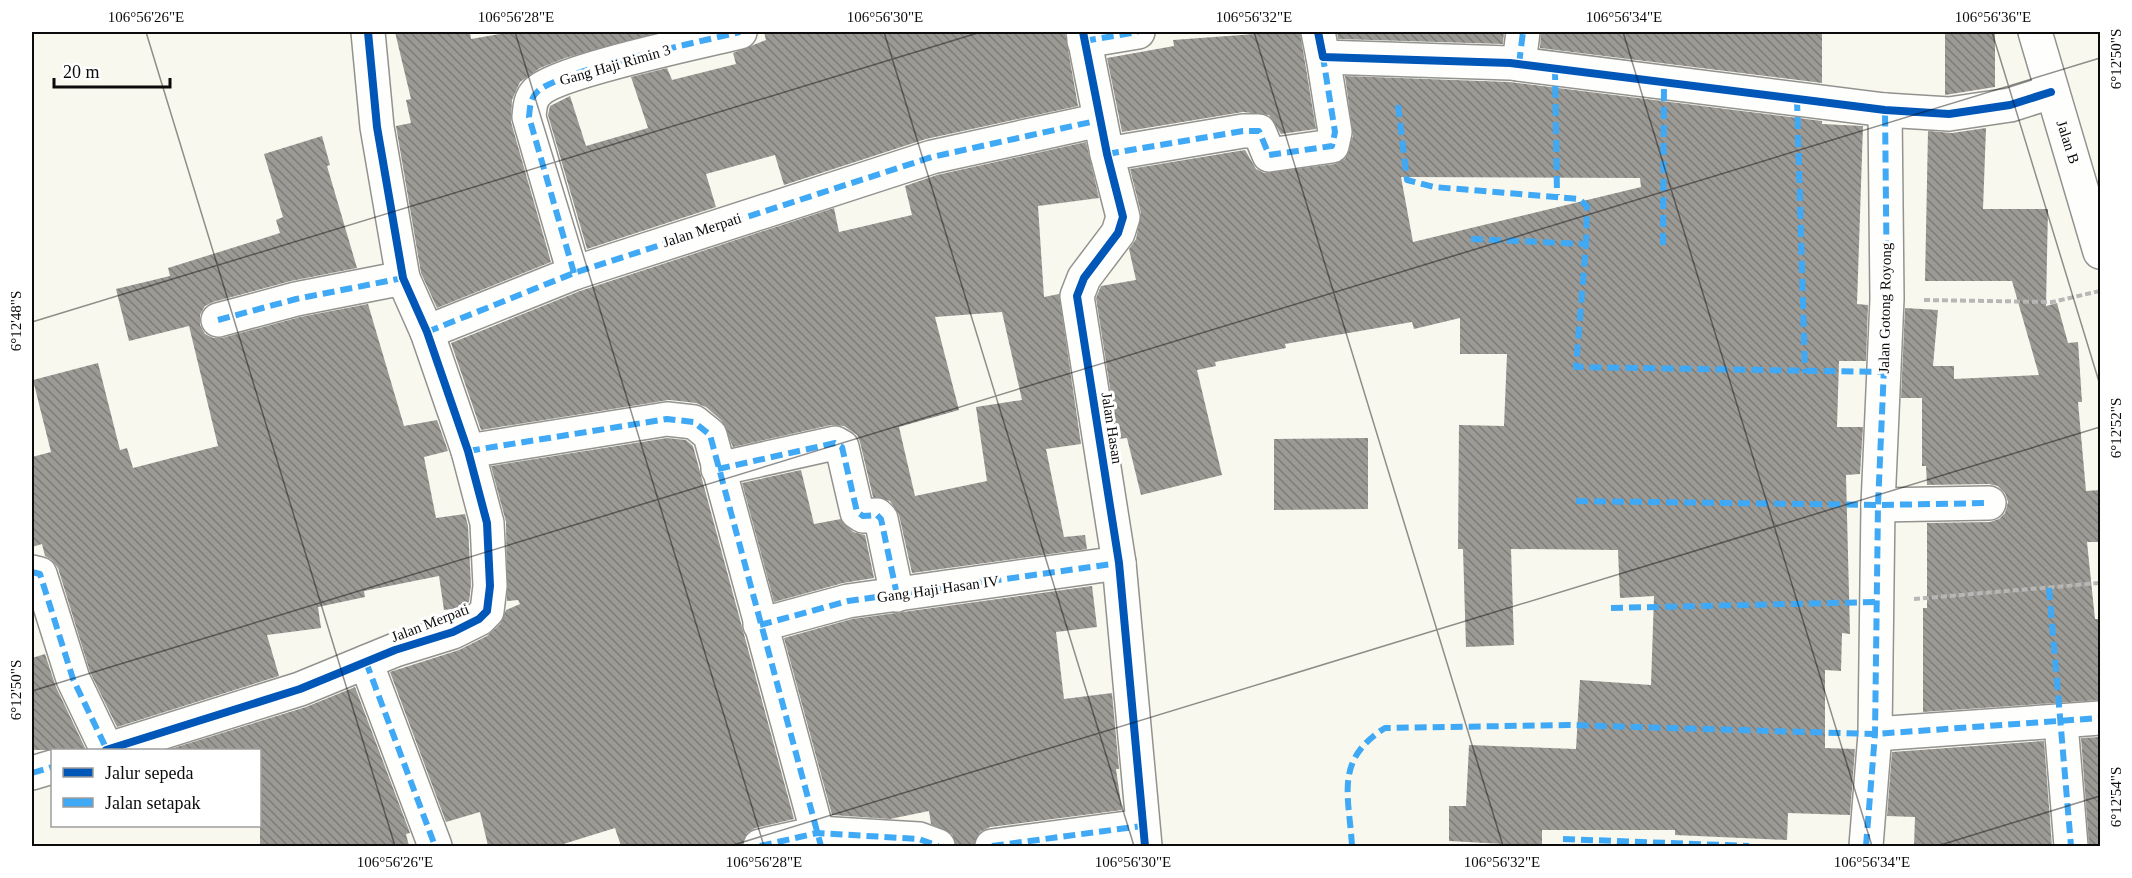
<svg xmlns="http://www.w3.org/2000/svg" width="2132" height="878" font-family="'Times New Roman',serif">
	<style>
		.building { fill: url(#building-back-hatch); fill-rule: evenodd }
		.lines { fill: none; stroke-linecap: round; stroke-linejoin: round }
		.minor-casing { stroke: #92928e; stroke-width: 36 }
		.path { stroke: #b7b7b5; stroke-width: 4; stroke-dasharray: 6 3; stroke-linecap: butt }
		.minor { stroke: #fefefd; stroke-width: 33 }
		.quiet { stroke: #3fa9f5; stroke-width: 6; stroke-dasharray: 12 6; stroke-linecap: butt }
		.cycleway-casing { stroke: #fff; stroke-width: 11 }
		.cycleway { stroke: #0057b8; stroke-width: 8 }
		.ticks { fill: none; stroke: #0b0b0b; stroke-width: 1.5; stroke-opacity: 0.45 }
		.labels { text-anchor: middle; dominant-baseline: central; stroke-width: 6; stroke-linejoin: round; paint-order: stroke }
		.street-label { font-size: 15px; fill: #0b0b0b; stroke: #fff }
		.neatline { fill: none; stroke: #0b0b0b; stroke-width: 2 }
		.ticks-label { font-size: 15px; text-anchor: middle; fill: #0b0b0b }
	</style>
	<defs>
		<pattern id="building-back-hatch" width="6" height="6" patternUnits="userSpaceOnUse" patternTransform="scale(1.5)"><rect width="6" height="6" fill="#9c9a95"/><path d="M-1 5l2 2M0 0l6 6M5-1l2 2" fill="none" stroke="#7d7c78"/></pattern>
	</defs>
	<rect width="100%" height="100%" fill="#f9f8ef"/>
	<g class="building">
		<polygon points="395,32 470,32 471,39 512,32 660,32 565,58 540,68 520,82 512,100 511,122 551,262 437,308 421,273 396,126 411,123 406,100 411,99"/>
		<polygon points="764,32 1065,32 1078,106 926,139 784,185 775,155 706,174 716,207 587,249 548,115 550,106 570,96 586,146 648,128 631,77 667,68 672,80 736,64 733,53 766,40"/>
		<polygon points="1254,32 1300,32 1316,129 1281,134 1269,115 1243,112 1122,132 1107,58 1174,46 1173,40 1255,34"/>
		<polygon points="1337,32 1504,32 1503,44 1338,39"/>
		<polygon points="1541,32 1822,32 1822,83 1540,48"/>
		<polygon points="1945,32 1995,32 1995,87 1945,95"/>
		<path d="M1345,76L1509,82L1822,121V124L1863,126L1857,304L1868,305L1866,361H1839L1837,427H1863L1860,474L1846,475L1850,634L1842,633L1841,671L1825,670V748L1855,749L1850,815L1788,813L1787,840L1675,835V830H1542V846L1449,841V806H1466L1469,745L1576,749L1580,680L1651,685L1654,596L1620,598L1618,550L1511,549L1514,645L1466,647L1463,549H1458L1459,425L1504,426L1507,354H1460V318L1414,329L1412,322L1285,344L1286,348L1215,362L1216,366L1197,370L1222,475L1141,495L1127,438L1118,439L1096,298L1101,286L1136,280L1129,249L1136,239L1141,213L1130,169L1245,150L1256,169L1264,173L1335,164L1345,159L1353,136ZM1401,177L1640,178L1641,187L1413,242Z"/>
		<polygon points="1986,128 1983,209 2048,209 2046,306 2057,303 2068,343 2078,342 2082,402 2078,402 2086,491 2100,490 2100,542 2087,542 2095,619 2098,619 2100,700 1923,712 1923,608 1927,608 1927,523 1990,522 1999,519 2005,513 2008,502 2005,493 1998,486 1989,484 1927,485 1926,466 1922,466 1922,398 1901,398 1905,308 1938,310 1933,366 1954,366 1954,379 2039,375 2012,281 1925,281 1928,131 1952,133"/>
		<polygon points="322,136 330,165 327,166 357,268 291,281 213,302 205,306 200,315 200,325 205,334 213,338 222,338 300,317 368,304 404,426 437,420 448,451 424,457 436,518 465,514 468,526 471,585 469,602 459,608 444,610 439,576 364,591 365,597 318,607 321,628 267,635 279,676 117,727 90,672 58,568 52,560 45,556 42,544 32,547 32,457 51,452 33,380 98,363 120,450 127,448 133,468 218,446 189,326 129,341 116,289 170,276 168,268 280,233 276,220 283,217 264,154"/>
		<path d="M1086,142L1099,198L1038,206L1044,297L1059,294L1081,444L1046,449L1064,537L1085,535L1087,549L912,573L899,515L890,501L873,497L860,442L857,435L844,426L831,425L733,447L722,421L706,407L696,403L669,400L481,430L451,343L580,291L834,208L839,232L912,215L905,186L937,175ZM1002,312L1022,400L976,407L987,481L915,496L899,427L959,410L935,317Z"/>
		<polygon points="667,438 686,440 693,446 794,819 755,828 747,833 742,846 621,846 615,828 557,846 488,846 480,812 446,822 390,672 459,650 487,636 500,624 506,610 520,604 518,600 507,601 506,522 491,466"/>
		<polygon points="1368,438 1368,509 1274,510 1274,439"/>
		<polygon points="801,470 814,524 841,519 853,532 865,535 874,578 843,583 774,602 742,483"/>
		<polygon points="1092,586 1097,627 1056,632 1064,699 1112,693 1119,769 1116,769 1122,810 990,827 980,832 974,846 956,846 952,834 931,824 929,811 890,819 832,815 784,638 852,619"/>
		<polygon points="45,654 56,687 86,750 32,750 32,658"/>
		<polygon points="355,687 410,833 406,834 409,846 260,846 260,750 167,750 306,707"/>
		<polygon points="2100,737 2100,846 2089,846 2081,738"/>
		<polygon points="2044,741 2052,846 1914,846 1915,817 1887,816 1892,752"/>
	</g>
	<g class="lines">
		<g class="minor-casing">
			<g id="minor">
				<polyline points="1083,32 1107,154 1123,217 1118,233 1084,278 1077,296 1119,563 1145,846"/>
				<polyline points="1318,32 1323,57 1510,63 1885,110 1949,114 2010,105 2051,92"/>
				<polyline points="2035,32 2100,252"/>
				<polyline points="1084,41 1138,32"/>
				<polyline points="1519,64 1523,32"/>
				<polyline points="1107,154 1243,131 1259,131 1269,155 1332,146 1335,132 1323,57"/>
				<path d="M574,273L529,117C530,107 530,99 537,92C557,71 704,41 740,32"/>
				<polyline points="218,320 296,299 403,278"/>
				<polyline points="427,332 574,273 932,157 1100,120"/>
				<polyline points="468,451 667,419 694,422 710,435 821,846"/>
				<polyline points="718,469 835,443 842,447 857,512 863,516 877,515 881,519 897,595"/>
				<polyline points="1878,505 1989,503"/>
				<polyline points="32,572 40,574 73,679 107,750"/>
				<polyline points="760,625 848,601 1119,563"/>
				<polyline points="366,662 435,846"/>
				<polyline points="2061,723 2071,846"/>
				<polyline points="1875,734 2100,718"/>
				<polyline points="106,750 300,689 395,650 453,632 479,619 487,611 490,586 487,523 468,451 427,332 403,278 377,127 368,32"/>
				<polyline points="32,773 52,767"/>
				<polyline points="760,846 817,833 919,839 938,846"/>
				<polyline points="992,846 1142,826"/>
				<polyline points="1866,846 1875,734 1878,505 1887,299 1885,110"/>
			</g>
		</g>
		<g class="path">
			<polyline points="1924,300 2052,302 2100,291"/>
			<polyline points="1914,599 2100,583"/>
		</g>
		<use href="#minor" class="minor"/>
		<g class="quiet">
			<polyline points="1084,41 1138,32"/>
			<polyline points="1519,64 1523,32"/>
			<polyline points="1555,68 1557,195"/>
			<polyline points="1797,99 1805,373"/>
			<polyline points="1398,105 1407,180 1434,187 1579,199 1587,206 1586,244"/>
			<polyline points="1107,154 1243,131 1259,131 1269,155 1332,146 1335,132 1323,57"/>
			<polyline points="1471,239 1586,244 1576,367 1885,372"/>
			<polyline points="1663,245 1664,81"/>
			<path d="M574,273L529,117C530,107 530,99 537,92C557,71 704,41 740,32"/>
			<polyline points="218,320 296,299 403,278"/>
			<polyline points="427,332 574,273 932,157 1100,120"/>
			<polyline points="468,451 667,419 694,422 710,435 821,846"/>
			<polyline points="718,469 835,443 842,447 857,512 863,516 877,515 881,519 897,595"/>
			<polyline points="1576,501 1878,505 1989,503"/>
			<polyline points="32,572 40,574 73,679 107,750"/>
			<polyline points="2049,588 2071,846"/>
			<polyline points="1611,608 1877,602"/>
			<polyline points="760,625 848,601 1119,563"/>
			<polyline points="366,662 435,846"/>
			<polyline points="32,773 52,767"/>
			<polyline points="1563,839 1749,846"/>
			<polyline points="760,846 817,833 919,839 938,846"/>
			<polyline points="992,846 1142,826"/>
			<path d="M1352,846C1349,795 1334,760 1385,728L1568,725L1875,734L2100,718"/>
			<polyline points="1866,846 1875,734 1878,505 1887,299 1885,110 1882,110"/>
		</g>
		<g class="cycleway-casing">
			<g id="cycleway">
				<polyline points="1083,32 1107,154 1123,217 1118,233 1084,278 1077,296 1119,563 1145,846"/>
				<polyline points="1318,32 1323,57 1510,63 1885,110 1949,114 2010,105 2051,92"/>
				<polyline points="106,750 300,689 395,650 453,632 479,619 487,611 490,586 487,523 468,451 427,332 403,278 377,127 368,32"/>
			</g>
		</g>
		<use href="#cycleway" class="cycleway"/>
	</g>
	<path class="ticks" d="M146,32L395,846M515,32L764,846M884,32L1134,846M1254,32L1503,846M1623,32L1872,846M1992,32L2100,385M32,322L981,32M32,691L2100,58M730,846L2100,427M1937,846L2100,796"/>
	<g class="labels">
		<g class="street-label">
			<text transform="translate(615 65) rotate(-16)">Gang Haji Rimin 3</text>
			<text transform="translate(2068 142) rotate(72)">Jalan B</text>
			<text transform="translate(702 230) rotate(-18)">Jalan Merpati</text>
			<text transform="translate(1885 308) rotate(-89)">Jalan Gotong Royong</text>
			<text transform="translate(1112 428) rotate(81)">Jalan Hasan</text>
			<text transform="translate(938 589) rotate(-8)">Gang Haji Hasan IV</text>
			<text transform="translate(430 623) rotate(-21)">Jalan Merpati</text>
		</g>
	</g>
	<rect width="2132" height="878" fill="none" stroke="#ffffff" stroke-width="66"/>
	<rect x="51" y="749" width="210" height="78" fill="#ffffff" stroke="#9d9d9d" stroke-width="1.5"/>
	<rect x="63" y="768" width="30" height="9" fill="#0057b8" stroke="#9d9d9d" stroke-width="1.5"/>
	<text x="105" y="779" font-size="18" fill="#0b0b0b">Jalur sepeda</text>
	<rect x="63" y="798" width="30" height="9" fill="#3fa9f5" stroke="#9d9d9d" stroke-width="1.5"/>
	<text x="105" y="809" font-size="18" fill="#0b0b0b">Jalan setapak</text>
	<path d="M54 78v9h116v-9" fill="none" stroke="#0b0b0b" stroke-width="3"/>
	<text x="63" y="78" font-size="18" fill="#0b0b0b" stroke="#ffffff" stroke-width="4.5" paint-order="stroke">20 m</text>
	<rect x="33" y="33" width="2066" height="812" class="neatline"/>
	<g class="ticks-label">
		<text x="146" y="22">106°56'26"E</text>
		<text x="516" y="22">106°56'28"E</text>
		<text x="885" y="22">106°56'30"E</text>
		<text x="1254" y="22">106°56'32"E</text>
		<text x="1624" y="22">106°56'34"E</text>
		<text x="1993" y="22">106°56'36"E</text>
		<text transform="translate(2116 59) rotate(-90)" y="5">6°12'50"S</text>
		<text transform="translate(16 321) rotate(-90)" y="5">6°12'48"S</text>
		<text transform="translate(2116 428) rotate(-90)" y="5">6°12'52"S</text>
		<text transform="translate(16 690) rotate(-90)" y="5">6°12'50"S</text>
		<text transform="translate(2116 797) rotate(-90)" y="5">6°12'54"S</text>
		<text x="395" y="867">106°56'26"E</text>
		<text x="764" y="867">106°56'28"E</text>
		<text x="1133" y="867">106°56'30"E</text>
		<text x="1502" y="867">106°56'32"E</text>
		<text x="1872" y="867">106°56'34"E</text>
	</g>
</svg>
